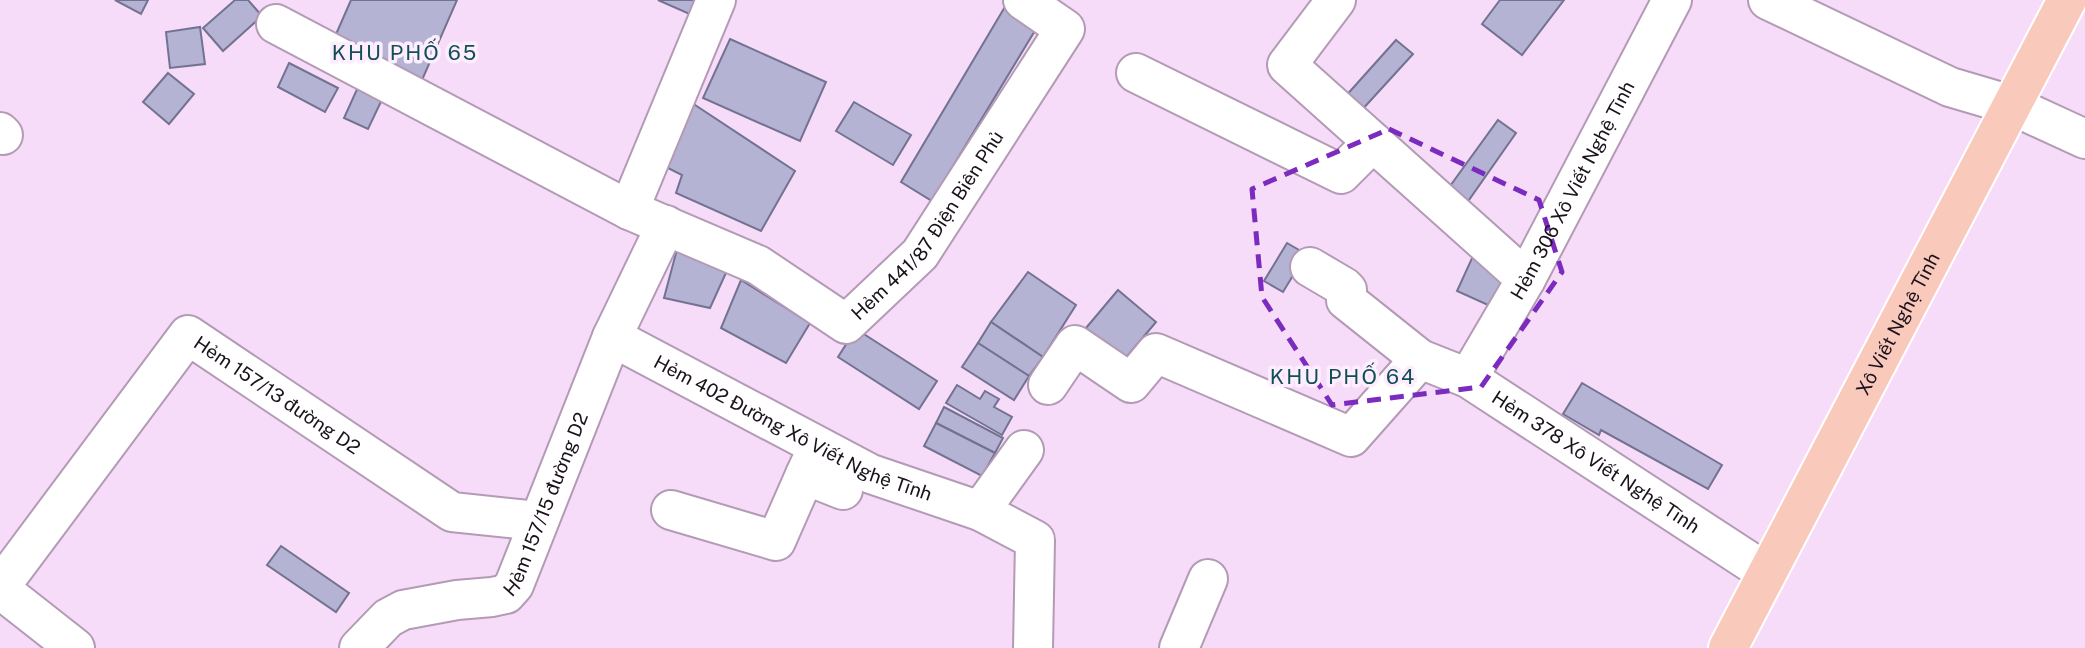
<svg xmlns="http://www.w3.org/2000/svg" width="2085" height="648" font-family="'Public Sans',sans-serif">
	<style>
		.building { fill: #b4b3d4; stroke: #737291; stroke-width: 2 }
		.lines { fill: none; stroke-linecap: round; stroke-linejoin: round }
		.minor-casing { stroke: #b39ab5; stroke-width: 42 }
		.major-casing { stroke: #fff; stroke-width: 42 }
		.minor { stroke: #fff; stroke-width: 38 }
		.major { stroke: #f9cabc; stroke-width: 38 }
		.marked { fill: none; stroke: #7b2cbf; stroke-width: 5; stroke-dasharray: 14 9; stroke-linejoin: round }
		.labels { text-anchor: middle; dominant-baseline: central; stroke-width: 7; stroke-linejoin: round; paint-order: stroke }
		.street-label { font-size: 19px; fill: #1b121c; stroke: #fdedfe }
		.neighbourhood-label { font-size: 21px; letter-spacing: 2px; fill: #124f54; stroke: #fdedfe }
	</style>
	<rect width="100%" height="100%" fill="#f6dcf8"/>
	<g class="building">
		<polygon points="115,0 148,0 141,14"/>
		<polygon points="235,0 248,0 262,16 223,51 203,28"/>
		<polygon points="351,0 457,0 419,87 330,48"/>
		<polygon points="658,0 701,0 694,16"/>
		<polygon points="1009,0 1042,19 932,201 901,182"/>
		<polygon points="1500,0 1564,0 1522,55 1482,24"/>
		<polygon points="200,27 205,64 170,68 166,32"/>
		<polygon points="730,39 826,82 800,141 703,98"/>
		<polygon points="1396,40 1413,54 1360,112 1344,98"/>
		<polygon points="289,63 338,88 325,112 278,87"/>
		<polygon points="168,73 194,94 169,124 143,102"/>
		<polygon points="363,76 388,87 368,129 344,118"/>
		<polygon points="689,101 795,171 761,231 676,193 682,175 660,164"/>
		<polygon points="854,102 911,135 893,165 836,131"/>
		<polygon points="1498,120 1516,133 1464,207 1445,193"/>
		<polygon points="680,238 730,264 710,308 664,298"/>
		<polygon points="1287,243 1306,254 1283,292 1264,281"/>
		<polygon points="1473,256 1514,276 1499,310 1457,291"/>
		<polygon points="1028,272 1076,305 1043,357 991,322"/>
		<polygon points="741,280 810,323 786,363 721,328"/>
		<polygon points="1118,290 1156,322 1124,360 1086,328"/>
		<polygon points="991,322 1043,357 1029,376 978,343"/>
		<polygon points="856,329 937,381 919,409 838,357"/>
		<polygon points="978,343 1029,376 1014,400 962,367"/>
		<polygon points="1582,383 1722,465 1708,489 1601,430 1599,435 1563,414"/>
		<polygon points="957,385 980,399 985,391 999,399 994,407 1012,417 1002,435 946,403"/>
		<polygon points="944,407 1003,438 995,453 936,423"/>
		<polygon points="936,423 995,453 982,476 924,446"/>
		<polygon points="281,546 349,593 336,612 267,565"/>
	</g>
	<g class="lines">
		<g class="minor-casing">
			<g id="minor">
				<polyline points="1336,0 1287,65 1373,142"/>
				<polyline points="1768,0 1950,87 2011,105 2085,139"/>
				<path id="s1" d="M276,24L629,210L758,265L846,324L920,254L1065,29L1023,0"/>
				<polyline points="1136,73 1341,174 1373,142 1526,279"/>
				<polyline points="0,132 3,135"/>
				<polyline points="629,210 716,0"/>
				<polyline points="1310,267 1344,287 1347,290 1346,300 1420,359"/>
				<path id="s2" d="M612,337L871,474L980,511L1024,450"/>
				<path id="s3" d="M1468,378L1526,279L1672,0"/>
				<path id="s4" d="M1048,385L1075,345L1131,383L1156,353L1351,437L1420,359L1468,378L1767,573"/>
				<polyline points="816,451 805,475 843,490"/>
				<polyline points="671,510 776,541 805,475"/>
				<polyline points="980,511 1035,540 1033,648"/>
				<path id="s5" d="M0,587L188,335L452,512L537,521"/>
				<polyline points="0,589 75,648"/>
				<path id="s6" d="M359,648L388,618L403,610L457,600L492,597L506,594L514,585L612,337L666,225"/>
				<polyline points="1179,648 1208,579"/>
			</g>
		</g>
		<g class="major-casing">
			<g id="major">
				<path id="s7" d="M1728,648L2067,0"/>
			</g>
		</g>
		<use href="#minor" class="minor"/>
		<use href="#major" class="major"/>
	</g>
	<path class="marked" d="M1389,129L1539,200L1562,272L1481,387L1332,405L1262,297L1252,189Z"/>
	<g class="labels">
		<g class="street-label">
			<text stroke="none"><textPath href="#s3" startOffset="215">Hẻm 306 Xô Viết Nghệ Tĩnh</textPath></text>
			<text stroke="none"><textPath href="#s1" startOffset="774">Hẻm 441/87 Điện Biên Phủ</textPath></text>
			<text stroke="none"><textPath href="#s7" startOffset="366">Xô Viết Nghệ Tĩnh</textPath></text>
			<text stroke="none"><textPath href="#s5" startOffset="422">Hẻm 157/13 đường D2</textPath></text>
			<text stroke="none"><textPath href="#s2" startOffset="203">Hẻm 402 Đường Xô Viết Nghệ Tĩnh</textPath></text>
			<text stroke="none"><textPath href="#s4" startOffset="676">Hẻm 378 Xô Viết Nghệ Tĩnh</textPath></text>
			<text stroke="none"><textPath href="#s6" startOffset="262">Hẻm 157/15 đường D2</textPath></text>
		</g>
		<g class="neighbourhood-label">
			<text x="405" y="52">KHU PHỐ 65</text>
			<text x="1343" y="376">KHU PHỐ 64</text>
		</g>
	</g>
</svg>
